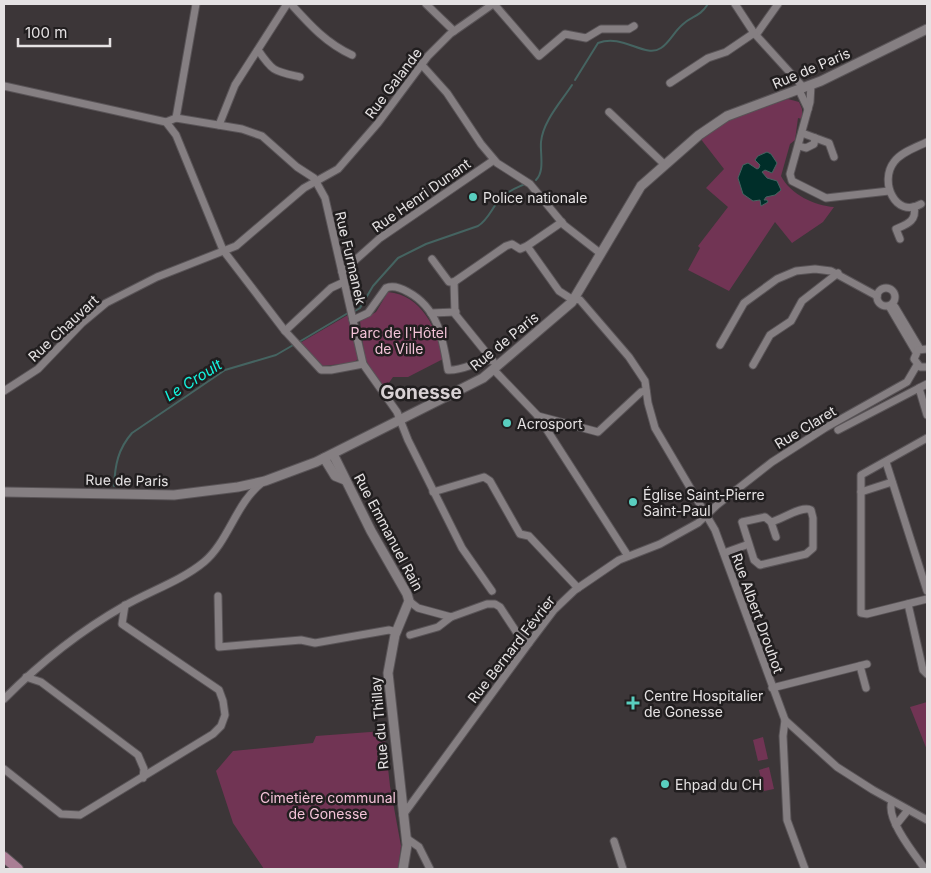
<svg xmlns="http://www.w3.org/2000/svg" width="931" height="873" font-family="Inter,sans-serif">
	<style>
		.green { fill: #713454 }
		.water { fill: #002e29; stroke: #456461 }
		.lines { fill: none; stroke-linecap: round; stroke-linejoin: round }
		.stream { stroke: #456461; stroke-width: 2 }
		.minor-casing { stroke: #595457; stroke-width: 9 }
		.tertiary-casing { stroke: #595457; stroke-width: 11 }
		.secondary-casing { stroke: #595457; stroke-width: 12 }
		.minor { stroke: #857f82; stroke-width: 7 }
		.tertiary { stroke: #857f82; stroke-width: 9 }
		.secondary { stroke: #a97e94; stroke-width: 10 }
		.poi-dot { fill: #59cebf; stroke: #211e1f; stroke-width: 2 }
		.labels { text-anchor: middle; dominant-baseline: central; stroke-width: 5; stroke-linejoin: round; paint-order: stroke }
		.street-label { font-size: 14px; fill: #e5e2e3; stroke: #211e1f }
		.poi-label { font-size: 14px; fill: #e5e2e3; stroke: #211e1f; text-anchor: start }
		.park-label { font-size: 14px; fill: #f2c2d7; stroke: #211e1f }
		.water-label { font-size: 15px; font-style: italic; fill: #14f5e0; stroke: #211e1f }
		.district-label { font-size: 19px; font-weight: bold; fill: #d8d1d4; stroke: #211e1f }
	</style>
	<rect width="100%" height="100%" fill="#3c3638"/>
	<g class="green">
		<path d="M788,99L799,102L802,109V119L798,118L795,140L790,144L781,176C790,194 815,206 834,207L823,222L792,243L775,222L729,291L688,270L700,248L698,246L728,207L706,188L724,169L700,138L720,122Z"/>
		<path d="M388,292C422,295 436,329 445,358L408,377H393L384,390L365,359L360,321L376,312Z"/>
		<polygon points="348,315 359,358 353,363 321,366 300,343"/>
		<polygon points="927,702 927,750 910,707"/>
		<polygon points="384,731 390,786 401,846 398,869 264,869 233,823 216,771 233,751 313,743 316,736"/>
		<polygon points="763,737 768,759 758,761 753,740"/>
		<polygon points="769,767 774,789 764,791 759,770"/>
	</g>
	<polygon class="water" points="767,152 771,154 777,163 772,173 765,170 762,172 767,178 777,181 781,190 775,195 766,197 764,200 767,200 768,202 761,206 760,200 753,201 743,194 738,178 743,165 748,163 757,169 759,168 760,165 755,160 758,156"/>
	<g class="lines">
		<g class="stream">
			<path d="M575,80L598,43C623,33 645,59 661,48C669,43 674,32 682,25C692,15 699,18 708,4"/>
			<path d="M536,180C545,171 540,154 541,142C543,121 561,102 572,85"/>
			<path d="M355,311L360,308L373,286L398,258L426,244L478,226C489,219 492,207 501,198C507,191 516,188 525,184"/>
			<polyline points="299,342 348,313"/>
			<path d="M114,486C115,465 118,449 132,433L225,370L276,355L295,344"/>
		</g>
		<g class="minor-casing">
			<g id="minor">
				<path d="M291,4C310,25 326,43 352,55"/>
				<polyline points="426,4 454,31"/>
				<polyline points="494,4 539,56 565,34 586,38 601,29 629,29 634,26"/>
				<polyline points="735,4 754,33 804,88"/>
				<polyline points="756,35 778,4"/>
				<path d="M258,50C273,72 274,71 300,77"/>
				<polyline points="421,64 447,93 481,144 497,163 530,184 564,225 600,253"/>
				<polyline points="670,83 708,58 726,52 754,33"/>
				<polyline points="811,85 810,102 790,174 792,181 826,198 889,191"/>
				<polyline points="4,86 166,122 176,135 223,250 285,331 321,370 331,370 363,364"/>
				<polyline points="799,90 808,109"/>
				<polyline points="609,112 664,164"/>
				<polyline points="176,118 196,4"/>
				<polyline points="166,122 176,118 242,129 262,136 297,167 314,178 325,198 363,364 397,412 408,440 462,548 492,591"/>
				<polyline points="219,125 235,85 287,4"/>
				<polyline points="802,133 829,143 834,157"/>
				<polyline points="799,146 806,148 814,144 815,138"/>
				<path d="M921,204C895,219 879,181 894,162C901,152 917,147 927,142"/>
				<path d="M900,239L896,229C907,224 917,221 914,207"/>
				<polyline points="527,246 559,291 570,298 580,300 629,357 645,381 648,403 655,428 715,530 785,720 837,767 873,790 927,820"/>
				<polyline points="432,259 449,282 454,282"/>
				<polyline points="342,272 380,238 494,160"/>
				<polyline points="454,282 506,246 512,244 520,249 527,246 562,222"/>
				<polyline points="454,282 455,314 493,361"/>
				<circle cx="886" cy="297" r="9"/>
				<polyline points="889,306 916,352"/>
				<polyline points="895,307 920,349"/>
				<polyline points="431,313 456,312"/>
				<path d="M353,320L368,313L386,288C393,285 401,288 408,292C438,308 443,339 448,370C463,371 476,361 492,360"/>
				<polyline points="285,331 331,288 344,282"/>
				<polyline points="720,345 744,303 777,279 796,271 815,269 831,271 877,296"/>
				<polyline points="927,349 918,350 914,359 920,367 927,367"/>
				<polyline points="753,365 770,335 791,321 802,301 838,273"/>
				<polyline points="494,370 538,416 628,556"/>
				<polyline points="927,384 919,388 927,415"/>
				<polyline points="4,391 38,369 82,323 106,303 157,277 236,246 304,188 338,169 378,123 428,56 450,34 493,4"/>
				<polyline points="538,416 598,432 641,392 646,391"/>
				<polyline points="838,430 919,388"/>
				<polyline points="927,438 861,475 861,613 867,614 927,599"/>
				<polyline points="886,462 927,591"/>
				<polyline points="433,492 484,477 490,481 520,534 529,536 578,588"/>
				<polyline points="861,492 892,482"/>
				<polyline points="771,522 776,537"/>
				<path d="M724,553L749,544L742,522L765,517L771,522C783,519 802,505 811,510L813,518V548L806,554L760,565L754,560L749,544"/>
				<polyline points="218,596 219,647 301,640 315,643 389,630 397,632"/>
				<polyline points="409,601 418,608 451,617 487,604 495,604 500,607 519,636 529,643"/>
				<polyline points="908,604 923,670 927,674"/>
				<polyline points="410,635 438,627 451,617"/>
				<polyline points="860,666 866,688"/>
				<polyline points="26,677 41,682 138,755 144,769 143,778"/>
				<polyline points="772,688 867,664"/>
				<path d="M4,699C40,663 80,631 124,606C150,591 181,581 204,562C229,541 236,502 263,482"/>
				<polyline points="785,720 783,736 787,820 805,869"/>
				<polyline points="4,769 61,814 80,815 213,734 221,726 225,715 223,701 219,690 122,624 125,605"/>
				<path d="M892,802C885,818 915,855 925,869"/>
				<polyline points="403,815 529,643 554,610 575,590 619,560 660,544 698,523 717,505 772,462 825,428 907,382 917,365"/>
				<polyline points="896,825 908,810"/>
				<polyline points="406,838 419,847 430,869"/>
				<polyline points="614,841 623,869"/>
			</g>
		</g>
		<g class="tertiary-casing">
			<g id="tertiary">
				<polyline points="333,454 371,531 407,594 409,601 395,635 388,673 407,845 403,869"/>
				<polyline points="324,458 335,476 345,480"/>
				<polyline points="4,492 174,495 238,487 265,481 316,462 483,378 572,302 641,186 699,135 727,116 821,81 927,29"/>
			</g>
		</g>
		<g class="secondary-casing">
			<polyline id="secondary" points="4,857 18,869"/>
		</g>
		<use href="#minor" class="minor"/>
		<use href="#tertiary" class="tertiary"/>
		<use href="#secondary" class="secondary"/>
	</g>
	<g class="poi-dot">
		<circle cx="473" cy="197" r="5"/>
		<circle cx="507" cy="423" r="5"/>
		<circle cx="633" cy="502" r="5"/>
		<path d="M630.5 695.5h5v5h5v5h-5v5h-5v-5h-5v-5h5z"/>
		<circle cx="665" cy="784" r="5"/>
	</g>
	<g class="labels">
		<g class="street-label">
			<text transform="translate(811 68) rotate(-23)">Rue de Paris</text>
			<text transform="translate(393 83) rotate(-53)">Rue Galande</text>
			<text transform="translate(421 195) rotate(-35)">Rue Henri Dunant</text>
			<text transform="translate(351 258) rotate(77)">Rue Furmanek</text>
			<text transform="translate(63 328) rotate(-43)">Rue Chauvart</text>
			<text transform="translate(504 341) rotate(-39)">Rue de Paris</text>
			<text transform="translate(805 427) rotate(-31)">Rue Claret</text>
			<text transform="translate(127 480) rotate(1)">Rue de Paris</text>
			<text transform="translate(389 532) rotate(62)">Rue Emmanuel Rain</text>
			<text transform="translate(758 613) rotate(70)">Rue Albert Drouhot</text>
			<text transform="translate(511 649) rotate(-52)">Rue Bernard Février</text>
			<text transform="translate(379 723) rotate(-95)">Rue du Thillay</text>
		</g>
		<g class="poi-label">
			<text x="483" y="197">Police nationale</text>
			<text x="517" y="423">Acrosport</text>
			<text x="643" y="494">Église Saint-Pierre<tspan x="643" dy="16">Saint-Paul</tspan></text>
			<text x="644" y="695">Centre Hospitalier<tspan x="644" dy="16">de Gonesse</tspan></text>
			<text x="675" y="784">Ehpad du CH</text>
		</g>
		<g class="park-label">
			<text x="399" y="332">Parc de l'Hôtel<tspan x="399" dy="16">de Ville</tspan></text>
			<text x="328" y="797">Cimetière communal<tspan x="328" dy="16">de Gonesse</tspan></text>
		</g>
		<g class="water-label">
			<text transform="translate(193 380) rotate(-32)">Le Croult</text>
		</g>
		<g class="district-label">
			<text x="421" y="392">Gonesse</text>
		</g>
	</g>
	<rect width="931" height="873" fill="none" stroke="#e5e2e3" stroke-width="10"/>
	<path d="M18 38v8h92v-8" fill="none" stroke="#e5e2e3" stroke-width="2.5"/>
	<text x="25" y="38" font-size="15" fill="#e5e2e3" stroke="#211e1f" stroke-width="4" paint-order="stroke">100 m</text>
</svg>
